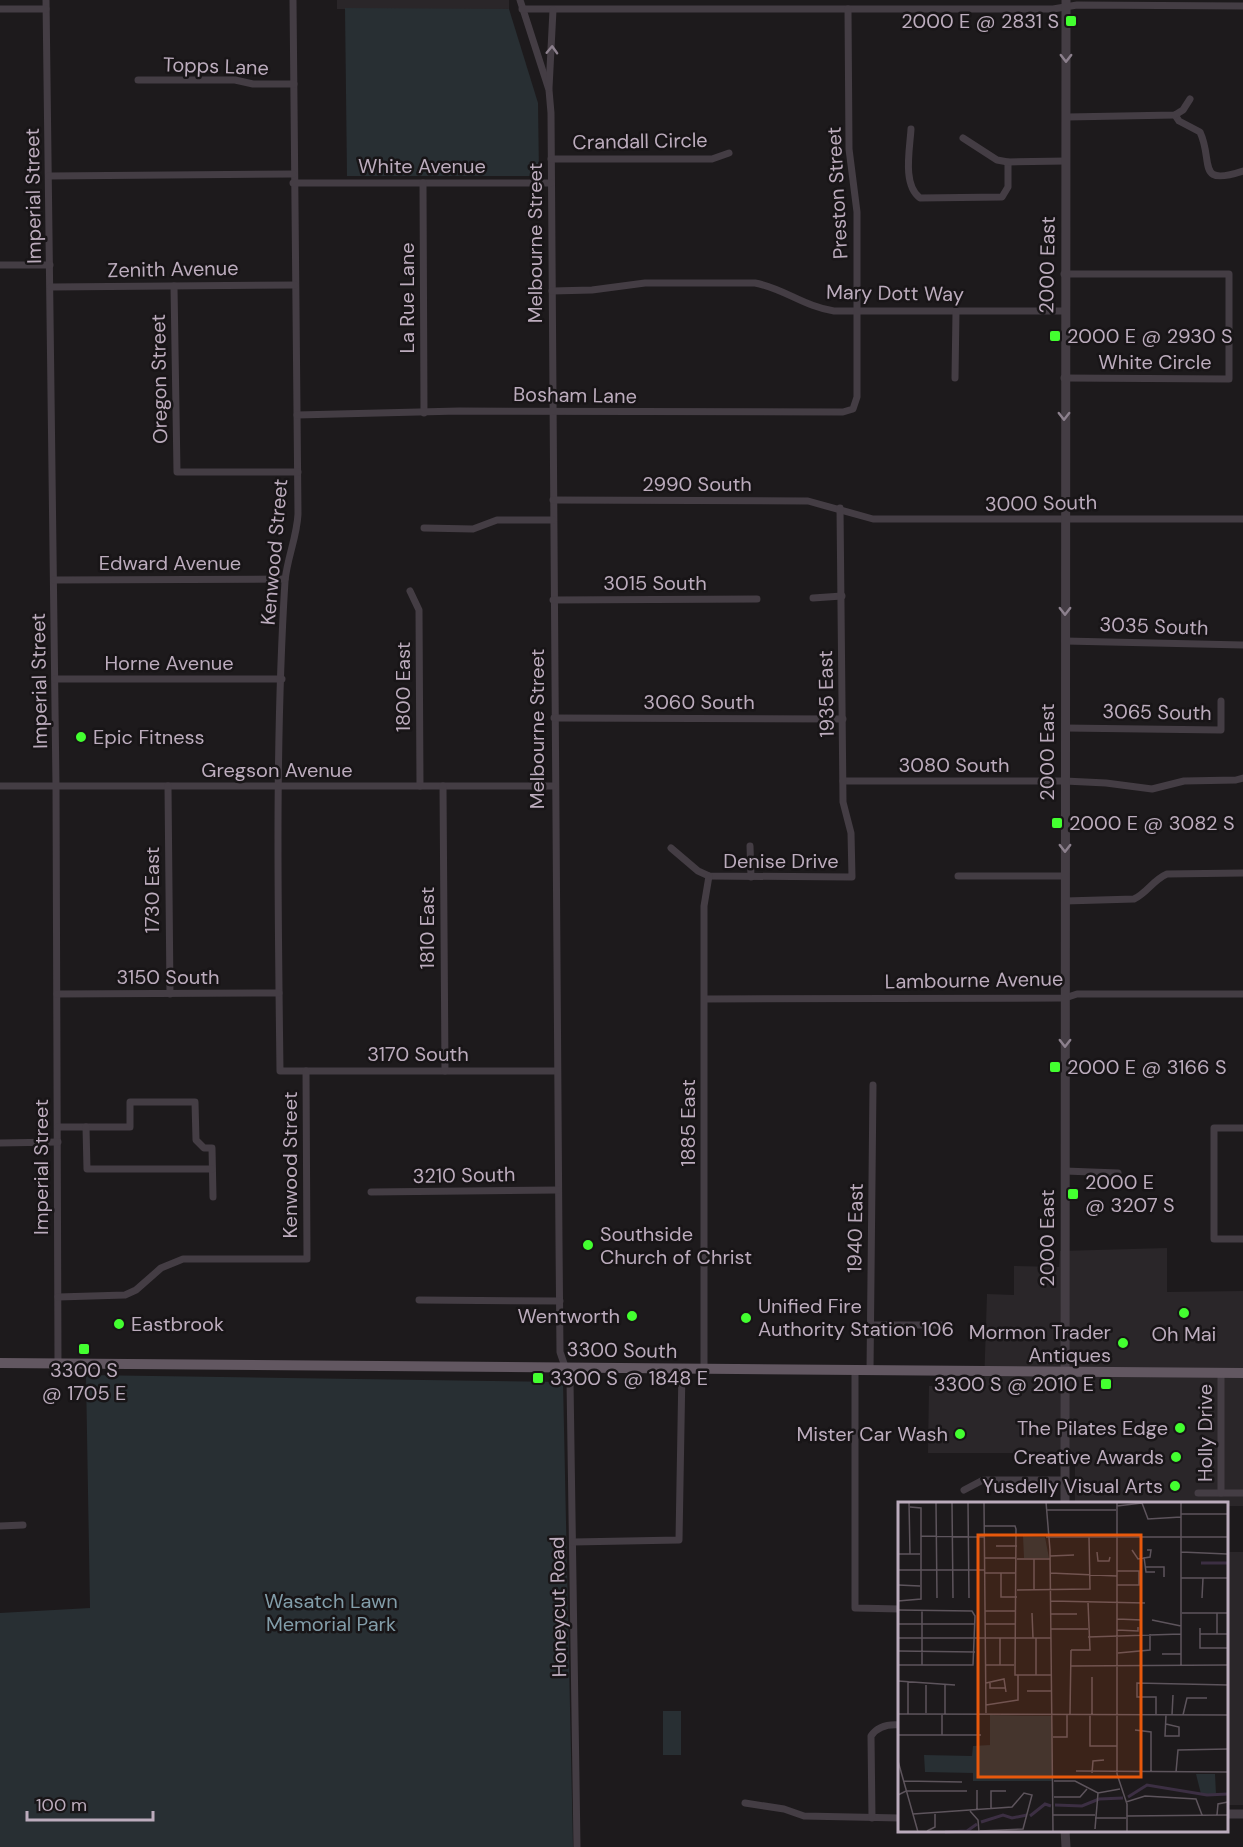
<svg xmlns="http://www.w3.org/2000/svg" width="1243" height="1847" font-family="'DM Sans',sans-serif">
	<style>
		.built { fill: #2a2629 }
		.green { fill: #282f33 }
		.lines { fill: none; stroke-linecap: round; stroke-linejoin: round }
		.minor { stroke: #443d44; stroke-width: 7 }
		.tertiary { stroke: #443d44; stroke-width: 9 }
		.primary { stroke: #625761; stroke-width: 10 }
		.oneway { stroke: #8c808d }
		.poi-dot { fill: #43ff30; stroke: #181517; stroke-width: 2 }
		.labels { text-anchor: middle; dominant-baseline: central; stroke-width: 5; stroke-linejoin: round; paint-order: stroke }
		.poi-label { font-size: 20px; fill: #bcacbd; stroke: #181517; text-anchor: start }
		.street-label { font-size: 20px; fill: #bcacbd; stroke: #181517 }
		.park-label { font-size: 20px; fill: #829da9; stroke: #181517 }
		.inset-river { fill: none; stroke: #3c2f43; stroke-width: 3 }
		.inset-road { fill: none; stroke: #5d545c; stroke-width: 1.5 }
		.view { fill: #e8590c; fill-opacity: 0.15; stroke: #e8590c; stroke-width: 3 }
		.inset-edge { fill: none; stroke: #bcacbd; stroke-width: 3 }
	</style>
	<rect width="100%" height="100%" fill="#1d1a1c"/>
	<g class="built">
		<rect x="337" y="0" width="172" height="9"/>
		<polygon points="1167,1248 1167,1292 1243,1291 1243,1506 1227,1506 1226,1504 1075,1503 1075,1453 928,1453 929,1386 984,1385 987,1294 1014,1295 1014,1266 1059,1267 1060,1251"/>
		<rect x="1227" y="1552" width="16" height="253"/>
	</g>
	<g class="green">
		<polygon points="345,8 509,9 538,103 539,176 347,176"/>
		<polygon points="86,1375 563,1382 573,1847 0,1847 0,1613 90,1608"/>
		<rect x="663" y="1711" width="18" height="44"/>
	</g>
	<g class="lines">
		<g class="minor">
			<polyline points="46,0 56,786 58,1363"/>
			<path d="M293,0L298,514C297,537 287,558 285,581C275,743 278,908 280,1071H557"/>
			<polyline points="520,0 549,90 551,113 559,1243 560,1352 570,1381 577,1847"/>
			<polyline points="0,9 46,9"/>
			<polyline points="522,9 1053,9 1077,5 1243,6"/>
			<polyline points="138,80 235,80 253,84 294,84"/>
			<polyline points="549,88 553,10"/>
			<path d="M1175,115L1179,121L1200,132C1214,162 1195,187 1243,171"/>
			<polyline points="1067,117 1175,115 1183,110 1190,99"/>
			<path d="M911,129C910,148 902,185 920,198L1002,197L1008,187V162"/>
			<polyline points="963,138 997,160 1008,162 1066,161"/>
			<polyline points="551,159 712,159 729,153"/>
			<polyline points="49,176 293,174"/>
			<polyline points="293,183 551,183"/>
			<polyline points="423,183 424,413"/>
			<polyline points="0,265 50,265"/>
			<polyline points="1064,274 1229,274 1229,379 1064,378"/>
			<polyline points="174,286 177,472 298,472"/>
			<polyline points="51,287 295,285"/>
			<path d="M552,291L592,290L645,283H755C783,288 805,307 834,311H1064"/>
			<polyline points="955,378 956,311"/>
			<polyline points="297,415 459,411 843,412 853,409 857,397 857,212 849,149 848,9"/>
			<polyline points="553,500 808,501 873,519 1243,519"/>
			<polyline points="424,528 473,529 497,520 553,520"/>
			<polyline points="54,580 285,579"/>
			<polyline points="410,591 419,610 420,786"/>
			<polyline points="813,598 842,596"/>
			<polyline points="553,600 757,599"/>
			<polyline points="1065,641 1243,645"/>
			<polyline points="55,679 282,679"/>
			<polyline points="554,718 843,719"/>
			<polyline points="1065,728 1221,730 1221,701"/>
			<polyline points="843,781 1065,781 1106,783 1152,789 1184,781 1236,780 1243,778"/>
			<polyline points="0,786 554,786"/>
			<polyline points="168,786 170,994"/>
			<polyline points="443,786 445,1071"/>
			<polyline points="750,846 751,877"/>
			<polyline points="671,848 698,871 709,876 852,877 851,833 843,802 840,508"/>
			<polyline points="958,876 1065,876"/>
			<path d="M1065,901L1134,899C1147,893 1153,880 1167,874L1243,873"/>
			<polyline points="57,994 279,993"/>
			<polyline points="705,999 1065,998 1077,994 1243,994"/>
			<polyline points="58,1127 130,1127 130,1102 195,1102 196,1140 204,1148 212,1148 213,1197"/>
			<polyline points="86,1127 87,1169 212,1169"/>
			<polyline points="1243,1128 1214,1128 1214,1239 1243,1239"/>
			<polyline points="0,1143 58,1142"/>
			<polyline points="1065,1171 1118,1173"/>
			<polyline points="371,1192 558,1190"/>
			<polyline points="58,1297 125,1295 136,1290 161,1268 183,1259 307,1259 306,1071"/>
			<polyline points="419,1300 560,1301"/>
			<polyline points="871,1325 941,1325"/>
			<polyline points="704,1369 704,906 709,876"/>
			<polyline points="855,1371 855,1608 900,1609"/>
			<polyline points="870,1371 873,1085"/>
			<polyline points="964,1490 983,1480 1065,1480"/>
			<polyline points="1198,1493 1243,1493"/>
			<polyline points="1221,1493 1221,1373"/>
			<polyline points="0,1526 23,1525"/>
			<polyline points="573,1542 679,1540 682,1369"/>
			<polyline points="745,1803 784,1809 804,1816 900,1818"/>
			<path d="M872,1818L871,1736C877,1727 888,1724 900,1725"/>
		</g>
		<g class="tertiary">
			<polyline points="1065,1504 1066,0"/>
			<polyline points="1226,1814 1243,1814"/>
			<polyline points="1065,1830 1066,1847"/>
		</g>
		<polyline class="primary" points="0,1363 1243,1373"/>
	</g>
	<defs><path id="oneway-chevron" d="M-2-3.5L2.5 0L-2 3.5" fill="none" stroke-width="1.6" stroke-linecap="round" stroke-linejoin="round" transform="scale(1.5)"/></defs>
	<g class="oneway">
		<use href="#oneway-chevron" transform="translate(552 50) rotate(-88)"/>
		<use href="#oneway-chevron" transform="translate(1066 58) rotate(90)"/>
		<use href="#oneway-chevron" transform="translate(1064 416) rotate(90)"/>
		<use href="#oneway-chevron" transform="translate(1065 611) rotate(90)"/>
		<use href="#oneway-chevron" transform="translate(1065 848) rotate(90)"/>
		<use href="#oneway-chevron" transform="translate(1065 1043) rotate(90)"/>
	</g>
	<g class="poi-dot">
		<rect x="1065" y="15" width="12" height="12" rx="3"/>
		<rect x="1049" y="330" width="12" height="12" rx="3"/>
		<circle cx="81" cy="737" r="6"/>
		<rect x="1051" y="817" width="12" height="12" rx="3"/>
		<rect x="1049" y="1061" width="12" height="12" rx="3"/>
		<rect x="1067" y="1188" width="12" height="12" rx="3"/>
		<circle cx="588" cy="1245" r="6"/>
		<circle cx="1184" cy="1313" r="6"/>
		<circle cx="632" cy="1316" r="6"/>
		<circle cx="746" cy="1318" r="6"/>
		<circle cx="119" cy="1324" r="6"/>
		<circle cx="1123" cy="1343" r="6"/>
		<rect x="78" y="1343" width="12" height="12" rx="3"/>
		<rect x="532" y="1372" width="12" height="12" rx="3"/>
		<rect x="1100" y="1378" width="12" height="12" rx="3"/>
		<circle cx="1180" cy="1428" r="6"/>
		<circle cx="960" cy="1434" r="6"/>
		<circle cx="1176" cy="1457" r="6"/>
		<circle cx="1175" cy="1486" r="6"/>
	</g>
	<g class="labels">
		<g class="poi-label">
			<text x="1059" y="21" text-anchor="end">2000 E @ 2831 S</text>
			<text x="1067" y="336">2000 E @ 2930 S</text>
			<text x="93" y="737">Epic Fitness</text>
			<text x="1069" y="823">2000 E @ 3082 S</text>
			<text x="1067" y="1067">2000 E @ 3166 S</text>
			<text x="1085" y="1182">2000 E<tspan x="1085" dy="23">@ 3207 S</tspan></text>
			<text x="600" y="1234">Southside<tspan x="600" dy="23">Church of Christ</tspan></text>
			<text x="758" y="1306">Unified Fire<tspan x="758" dy="23">Authority Station 106</tspan></text>
			<text x="620" y="1316" text-anchor="end">Wentworth</text>
			<text x="131" y="1324">Eastbrook</text>
			<text x="1111" y="1332" text-anchor="end">Mormon Trader<tspan x="1111" dy="23">Antiques</tspan></text>
			<text x="1184" y="1334" text-anchor="middle">Oh Mai</text>
			<text x="84" y="1370" text-anchor="middle">3300 S<tspan x="84" dy="23">@ 1705 E</tspan></text>
			<text x="550" y="1378">3300 S @ 1848 E</text>
			<text x="1094" y="1384" text-anchor="end">3300 S @ 2010 E</text>
			<text x="1168" y="1428" text-anchor="end">The Pilates Edge</text>
			<text x="948" y="1434" text-anchor="end">Mister Car Wash</text>
			<text x="1164" y="1457" text-anchor="end">Creative Awards</text>
			<text x="1163" y="1486" text-anchor="end">Yusdelly Visual Arts</text>
		</g>
		<g class="street-label">
			<text transform="translate(216 66) rotate(2)">Topps Lane</text>
			<text transform="translate(640 141) rotate(-1)">Crandall Circle</text>
			<text x="422" y="166">White Avenue</text>
			<text transform="translate(837 193) rotate(-93)">Preston Street</text>
			<text transform="translate(33 196) rotate(-91)">Imperial Street</text>
			<text transform="translate(535 243) rotate(-90)">Melbourne Street</text>
			<text transform="translate(1047 265) rotate(-89)">2000 East</text>
			<text transform="translate(173 269) rotate(-1)">Zenith Avenue</text>
			<text transform="translate(895 293) rotate(1)">Mary Dott Way</text>
			<text transform="translate(407 298) rotate(-90)">La Rue Lane</text>
			<text x="1155" y="362">White Circle</text>
			<text transform="translate(159 379) rotate(-91)">Oregon Street</text>
			<text transform="translate(575 395) rotate(1)">Bosham Lane</text>
			<text x="697" y="484">2990 South</text>
			<text transform="translate(1041 503) rotate(-1)">3000 South</text>
			<text transform="translate(274 552) rotate(-85)">Kenwood Street</text>
			<text x="170" y="563">Edward Avenue</text>
			<text x="655" y="583">3015 South</text>
			<text transform="translate(1154 626) rotate(2)">3035 South</text>
			<text x="169" y="663">Horne Avenue</text>
			<text transform="translate(39 681) rotate(-91)">Imperial Street</text>
			<text transform="translate(403 687) rotate(-90)">1800 East</text>
			<text transform="translate(826 694) rotate(-91)">1935 East</text>
			<text x="699" y="702">3060 South</text>
			<text transform="translate(1157 712) rotate(1)">3065 South</text>
			<text transform="translate(537 729) rotate(-90)">Melbourne Street</text>
			<text transform="translate(1047 752) rotate(-90)">2000 East</text>
			<text x="954" y="765">3080 South</text>
			<text x="277" y="770">Gregson Avenue</text>
			<text x="781" y="861">Denise Drive</text>
			<text transform="translate(152 890) rotate(-90)">1730 East</text>
			<text transform="translate(427 928) rotate(-90)">1810 East</text>
			<text x="168" y="977">3150 South</text>
			<text transform="translate(974 980) rotate(-1)">Lambourne Avenue</text>
			<text x="418" y="1054">3170 South</text>
			<text transform="translate(688 1123) rotate(-90)">1885 East</text>
			<text transform="translate(290 1165) rotate(-90)">Kenwood Street</text>
			<text transform="translate(41 1167) rotate(-90)">Imperial Street</text>
			<text transform="translate(464 1175) rotate(-1)">3210 South</text>
			<text transform="translate(855 1228) rotate(-89)">1940 East</text>
			<text transform="translate(1047 1238) rotate(-90)">2000 East</text>
			<text transform="translate(622 1350) rotate(1)">3300 South</text>
			<text transform="translate(1205 1433) rotate(-90)">Holly Drive</text>
			<text transform="translate(558 1607) rotate(-91)">Honeycut Road</text>
		</g>
		<g class="park-label">
			<text x="331" y="1601">Wasatch Lawn<tspan x="331" dy="23">Memorial Park</tspan></text>
		</g>
	</g>
	<g transform="translate(898 1502)">
		<rect width="330" height="330" fill="#1d1a1c"/>
		<path d="M125,34L147,35L151,56H126ZM92,213L154,214L155,279H75V271L27,270L26,253L74,254L75,244L92,243ZM298,272H317L318,292H303Z" fill="#282f33"/>
		<path class="inset-river" d="M303,61H330M230,295L249,283L309,293L330,292M157,303L184,304L201,297L225,296M132,314L147,302L153,304M83,320L105,313L114,316L129,313M47,330L69,329L79,322"/>
		<path class="inset-road" d="M11,0L12,52M38,0L39,96M54,0L55,96M70,0L71,96M86,0L88,211M148,0L152,48L155,330M219,0V272L229,302V330M283,0V163M244,1L250,17L283,15M219,4L244,1M148,8H218M283,12H330M86,24H117L118,27L117,173H153M23,34L86,35M148,35H330M98,44H119M234,48L240,57L252,55L253,48H249M199,50L200,59H211L212,55M283,50L329,52M0,52H22M152,54L176,53M246,55L248,70H257M87,56H118M119,57H152M136,57V87M247,65H266V75M0,68H87M219,69H241V83H219M87,71H118M103,71V95H119M152,71L219,74M283,76H330M0,83L22,84M119,88L192,87L191,35M304,96L305,76M0,99L23,97V6L12,5M153,99L247,101M0,108L74,109L77,114L75,163H0M87,109H118M134,111L135,136M284,111H330M319,111V132M153,112H179M219,117L244,118M254,118L283,124M0,122H77M87,122H117M302,126V146H330M153,127H190M219,128L240,129V125M302,132H330M190,135L283,132M0,136H153M102,136V163M138,136V173M173,148H192L190,100M0,149L77,150M220,151L252,148V132M264,152H283M24,163V108M88,163H116M172,164L330,163M0,179L57,183M88,181L106,177L108,190M92,181V186H108M129,189H153M88,203L120,198V173M28,211V183M0,212L330,213M10,212V179M44,212V233M47,212V182M172,212L173,148M194,212V175M258,212V195H239V181L330,183M192,213V244H219M274,213L275,193M285,213L289,196H309M268,222L281,225V234H267L268,213M237,228L253,230V270M0,233H83M155,235H169V212M0,259L20,330M178,269L330,270M278,270L280,248L330,247M194,271L195,259L206,258M6,279L64,280M156,279H177L200,291L222,287M0,293L8,289H69M156,295H182L189,287M228,300L247,294L298,297L304,313M93,306V289H108M79,308V288M72,309L80,318L81,330M15,312L114,305L126,291L134,293L125,327L82,329M155,313H197M319,313L320,302L330,300M229,314L330,313M197,316H228M197,327L200,291M29,329L37,325V312"/>
		<path class="view" d="M80,33H243V275H80Z"/>
		<rect width="330" height="330" class="inset-edge"/>
	</g>
	<path d="M27 1811v9h126v-9" fill="none" stroke="#bcacbd" stroke-width="3"/>
	<text x="36" y="1811" font-size="18" fill="#bcacbd" stroke="#181517" stroke-width="4.5" paint-order="stroke">100 m</text>
</svg>
